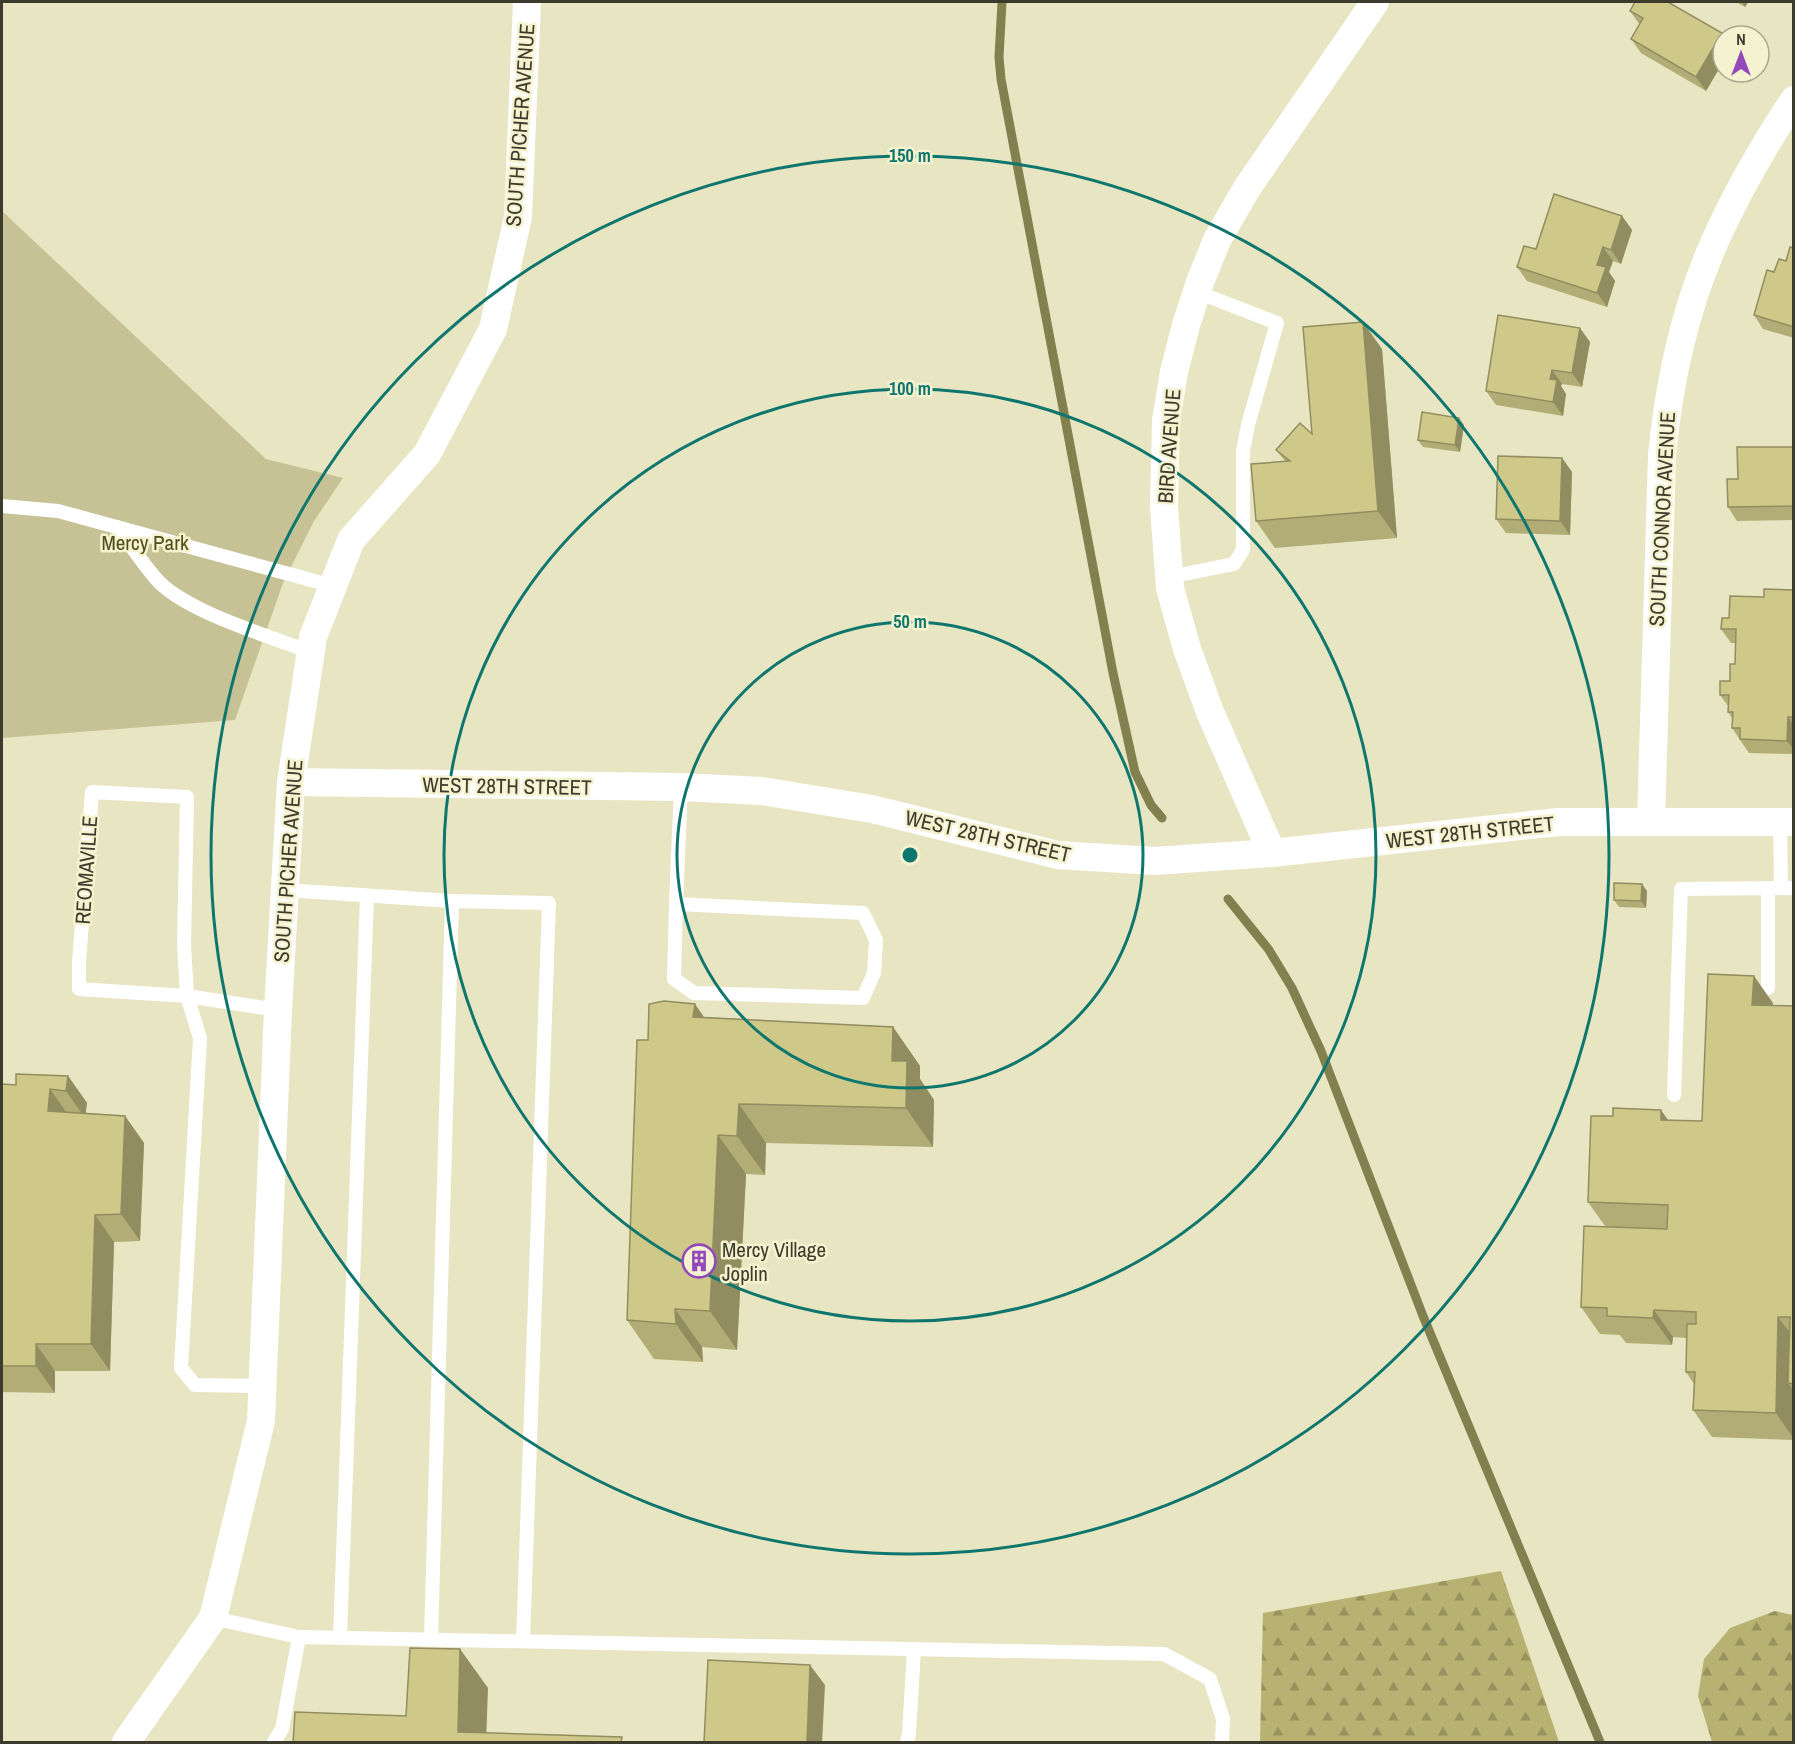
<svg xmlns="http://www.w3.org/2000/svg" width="1795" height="1744" font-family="'Archivo Narrow',sans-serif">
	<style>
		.forest { fill: url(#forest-firs) }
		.green { fill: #c6c295 }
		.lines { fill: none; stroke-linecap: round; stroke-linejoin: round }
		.stream { stroke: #83804f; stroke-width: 9 }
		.service { stroke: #fff; stroke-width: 14 }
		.minor { stroke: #fff; stroke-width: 28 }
		.wall { fill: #b2ad76 }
		.shaded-wall { fill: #918d60 }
		.building { fill: #cfc989; stroke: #918d60; stroke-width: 1.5 }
		.ring { fill: none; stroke: #0f766e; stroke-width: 3 }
		.labels { text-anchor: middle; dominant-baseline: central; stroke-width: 5; stroke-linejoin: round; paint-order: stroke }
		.street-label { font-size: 21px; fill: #3c3b2d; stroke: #f5f3cf }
		.park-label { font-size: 21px; fill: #504c1b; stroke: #f5f3cf }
		.poi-label { font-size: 21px; fill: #3c3b2d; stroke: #f5f3cf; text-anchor: start }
		.centre { fill: #0f766e; stroke: #f5f3cf; stroke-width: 3 }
		.ring-label { font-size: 18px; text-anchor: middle; font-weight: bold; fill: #0f766e; stroke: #f5f3cf; stroke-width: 5; stroke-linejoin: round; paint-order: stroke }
	</style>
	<defs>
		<pattern id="forest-firs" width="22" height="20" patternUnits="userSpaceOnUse" patternTransform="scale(1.5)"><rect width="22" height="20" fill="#b8b272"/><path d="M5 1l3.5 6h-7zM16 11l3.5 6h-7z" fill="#97925e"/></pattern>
	</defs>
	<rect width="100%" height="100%" fill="#e8e5c2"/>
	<g class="forest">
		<polygon points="1501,1571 1559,1742 1260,1742 1263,1613"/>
		<polygon points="1775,1611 1793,1615 1793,1742 1712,1742 1698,1696 1704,1659 1730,1628"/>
	</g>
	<polygon class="green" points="2,211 266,459 343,478 314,521 283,583 235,720 2,738"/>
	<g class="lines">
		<g class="stream">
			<polyline points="1002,2 999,57 1001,79 1113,673 1135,772 1151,805 1162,818"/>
			<polyline points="1228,899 1269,950 1292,988 1321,1051 1423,1316 1600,1742"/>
		</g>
		<g class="service">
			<polyline points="2,506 58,511 333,586"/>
			<path d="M117,527C131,545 144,566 159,582C190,613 269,636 311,652"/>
			<polyline points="1169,577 1234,564 1243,550 1243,451 1248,425 1277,323 1197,292"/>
			<polyline points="1780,822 1781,888"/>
			<polyline points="1768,888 1768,988"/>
			<polyline points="285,890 452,901 549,903 523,1641"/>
			<polygon points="676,904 863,913 876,940 874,973 863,998 694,993 674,979"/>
			<polyline points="676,904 681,787"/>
			<polyline points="1674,1095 1681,889 1794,888"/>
			<polyline points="263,1386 195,1385 181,1368 200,1038 187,996 184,945 187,797 92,792 79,962 79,989 187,996 278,1010"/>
			<polyline points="213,1618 299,1637 282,1729 274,1742"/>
			<polyline points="299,1637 1164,1654 1210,1679 1223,1719 1222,1742"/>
			<polyline points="340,1637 367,896"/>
			<polyline points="431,1639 452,901"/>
			<polyline points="907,1742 909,1734 914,1649"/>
		</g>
		<g class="minor">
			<polyline points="291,782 681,787 762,791 872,809 1058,855 1154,861 1272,853 1558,822 1794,822"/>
			<path d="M1651,821L1662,455C1669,382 1685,308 1715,241C1737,192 1764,145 1794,100"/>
			<polyline points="1272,853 1210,712 1187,649 1170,588 1164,507 1166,420 1174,372 1186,325 1200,282 1217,240 1247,188 1375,2"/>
			<polyline points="126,1742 213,1618 261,1421 278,1010 291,782 313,637 351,540 427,454 493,329 518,217 527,2"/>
		</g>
	</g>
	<g class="wall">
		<polygon points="1736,2 1748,2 1745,7"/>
		<polygon points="1630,11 1723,36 1723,62 1706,91 1641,53 1631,39 1640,25"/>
		<polygon points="1622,216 1632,230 1621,264 1613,261 1609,272 1615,281 1607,307 1527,281 1517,267 1536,249"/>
		<polygon points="1794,248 1794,338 1763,329 1754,315 1774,272 1786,261"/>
		<polygon points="1590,342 1582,387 1562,384 1561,386 1566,394 1563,416 1496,405 1486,391"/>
		<polygon points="1382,349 1397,538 1275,548 1256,521 1285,461 1276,450 1312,434"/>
		<polygon points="1464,425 1460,452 1423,447 1418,440"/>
		<polygon points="1794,447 1794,520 1737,521 1728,507 1738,479"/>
		<polygon points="1562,458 1572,472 1570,535 1506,533 1496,519"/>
		<polygon points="1794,590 1794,754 1749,753 1732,728 1732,718 1728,712 1729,707 1720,695 1730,681 1735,664 1736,643 1731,643 1721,629 1729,618 1764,597"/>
		<polygon points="1647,891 1646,908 1619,907 1614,900"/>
		<polygon points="1773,1003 1772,1005 1794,1006 1794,1440 1712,1437 1693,1410 1694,1384 1686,1372 1686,1338 1673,1337 1672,1345 1626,1343 1620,1335 1600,1334 1581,1307 1605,1226 1588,1202 1668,1120 1702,1121"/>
		<polygon points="705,1017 893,1027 920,1066 920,1079 934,1100 933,1147 766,1143 765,1175 746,1174 737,1350 702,1347 703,1362 654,1359 627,1320 648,1040"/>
		<polygon points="68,1076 87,1103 85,1113 125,1116 144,1143 140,1241 114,1242 110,1371 55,1371 55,1393 2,1392 2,1084 16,1085"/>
	</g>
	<g class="shaded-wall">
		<polygon points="1742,2 1748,2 1745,7"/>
		<polygon points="1722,33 1724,36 1723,62 1706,91 1696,77"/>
		<polygon points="1622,216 1632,230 1621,264 1611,250"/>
		<polygon points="1603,247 1613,261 1609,272 1615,281 1607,307 1597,293 1597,265"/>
		<polygon points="1363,322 1382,349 1397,538 1378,511"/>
		<polygon points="1580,328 1590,342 1582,387 1572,373"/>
		<polygon points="1552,370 1562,384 1561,386 1566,394 1563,416 1553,402 1550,379"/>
		<polygon points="1459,418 1464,425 1460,452 1455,445"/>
		<polygon points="1562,458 1572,472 1570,535 1560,521"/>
		<polygon points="1788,717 1794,725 1794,750 1787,741"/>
		<polygon points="1642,884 1647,891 1646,908 1641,901"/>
		<polygon points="1754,976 1773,1003 1771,1032 1752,1005"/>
		<polygon points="695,1004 722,1043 693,1017"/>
		<polygon points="893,1027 920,1066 920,1079 934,1100 933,1147 906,1108 892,1061"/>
		<polygon points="68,1076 87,1103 85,1118 66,1091"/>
		<polygon points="50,1089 69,1116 48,1111"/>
		<polygon points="739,1104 766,1143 765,1175 737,1136"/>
		<polygon points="1661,1110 1680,1137 1661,1120"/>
		<polygon points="125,1116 144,1143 140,1241 121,1214"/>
		<polygon points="718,1135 746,1174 737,1350 710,1311"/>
		<polygon points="95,1215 114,1242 110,1371 91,1344"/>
		<polygon points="675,1309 702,1347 703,1362 676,1324"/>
		<polygon points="1654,1310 1673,1337 1672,1345 1653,1318"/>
		<polygon points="1778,1317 1794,1338 1788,1383 1794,1391 1794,1439 1776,1413"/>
		<polygon points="36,1344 55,1371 55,1393 36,1366"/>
		<polygon points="460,1649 488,1688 486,1743 458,1732"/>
		<polygon points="810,1665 825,1685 822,1743 807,1743"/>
	</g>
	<g class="building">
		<polygon points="1635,2 1668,2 1722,33 1696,77 1631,39 1643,18 1630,11"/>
		<polygon points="1554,194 1622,216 1611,250 1603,247 1597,265 1606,267 1597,293 1517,267 1524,246 1536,249"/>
		<polygon points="1790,247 1794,248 1794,327 1754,315 1767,270 1774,272 1779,259 1786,261"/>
		<polygon points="1498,315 1580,328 1572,373 1552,370 1550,379 1557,380 1553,402 1486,391"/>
		<polygon points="1363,322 1378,511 1256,521 1251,464 1290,461 1276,450 1300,423 1312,434 1303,327"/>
		<polygon points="1422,412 1459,418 1455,445 1418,440"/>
		<polygon points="1737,447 1794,447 1794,506 1728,507 1727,479 1738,479"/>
		<polygon points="1498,456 1562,458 1560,521 1496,519"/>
		<polygon points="1764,589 1794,590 1794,717 1788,717 1787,741 1740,739 1740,728 1732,728 1733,712 1728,712 1729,695 1720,695 1720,681 1730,681 1730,664 1735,664 1736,629 1721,629 1722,618 1729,618 1730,596 1764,597"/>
		<polygon points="1614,883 1642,884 1641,901 1614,900"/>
		<polygon points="1708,974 1754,976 1752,1005 1794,1006 1794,1384 1788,1383 1790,1317 1778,1317 1776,1413 1693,1410 1695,1372 1686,1372 1687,1324 1696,1324 1696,1312 1654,1310 1653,1318 1607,1316 1607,1308 1581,1307 1584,1226 1667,1229 1668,1205 1588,1202 1591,1116 1613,1116 1613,1108 1661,1110 1661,1120 1702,1121"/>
		<polygon points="664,1001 695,1004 693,1017 893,1027 892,1061 907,1061 906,1108 739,1104 737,1136 718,1135 710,1311 675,1309 676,1324 627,1320 637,1040 648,1040 649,1004"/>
		<polygon points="16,1074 68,1076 66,1091 50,1089 48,1111 125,1116 121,1214 95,1215 91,1344 36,1344 36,1366 2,1366 2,1084 16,1085"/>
		<polygon points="410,1648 460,1649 458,1732 622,1737 621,1743 293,1743 295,1712 406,1716"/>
		<polygon points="708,1660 810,1665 807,1743 704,1743"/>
	</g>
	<g class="ring">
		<circle cx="910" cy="855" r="233"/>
		<circle cx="910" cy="855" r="466"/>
		<circle cx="910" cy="855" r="699"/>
	</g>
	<defs>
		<g id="building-ring" transform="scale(1.725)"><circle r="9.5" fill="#f5f3cf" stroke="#9349bb" stroke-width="1.5"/><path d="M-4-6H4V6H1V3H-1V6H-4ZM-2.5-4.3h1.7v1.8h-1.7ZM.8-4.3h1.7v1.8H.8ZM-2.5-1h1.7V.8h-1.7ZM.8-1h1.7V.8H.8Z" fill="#9349bb"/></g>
	</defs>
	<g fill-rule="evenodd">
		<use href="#building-ring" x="699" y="1261"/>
	</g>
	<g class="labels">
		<g class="street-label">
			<text transform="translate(520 125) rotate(-86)">SOUTH PICHER AVENUE</text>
			<text transform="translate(1169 446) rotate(-86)">BIRD AVENUE</text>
			<text transform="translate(1662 519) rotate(-87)">SOUTH CONNOR AVENUE</text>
			<text transform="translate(507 786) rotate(1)">WEST 28TH STREET</text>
			<text transform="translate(1470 832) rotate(-6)">WEST 28TH STREET</text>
			<text transform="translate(988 836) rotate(13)">WEST 28TH STREET</text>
			<text transform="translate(288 861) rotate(-86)">SOUTH PICHER AVENUE</text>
			<text transform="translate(86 870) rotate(-86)">REOMAVILLE</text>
		</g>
		<g class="park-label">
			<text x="145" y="542">Mercy Park</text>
		</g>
		<g class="poi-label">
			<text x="722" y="1249">Mercy Village<tspan x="722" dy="24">Joplin</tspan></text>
		</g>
	</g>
	<circle cx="910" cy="855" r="9" class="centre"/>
	<g class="ring-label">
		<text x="910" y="162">150 m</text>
		<text x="910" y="395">100 m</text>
		<text x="910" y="628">50 m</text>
	</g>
	<rect width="1795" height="1744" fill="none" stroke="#3c3b2d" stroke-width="6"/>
	<g transform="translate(1741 54)"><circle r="28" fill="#f5f3cf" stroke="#aba98e" stroke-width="1.5"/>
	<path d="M0-4.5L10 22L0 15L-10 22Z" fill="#9349bb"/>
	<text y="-9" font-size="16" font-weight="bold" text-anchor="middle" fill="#3c3b2d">N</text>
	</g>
</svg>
